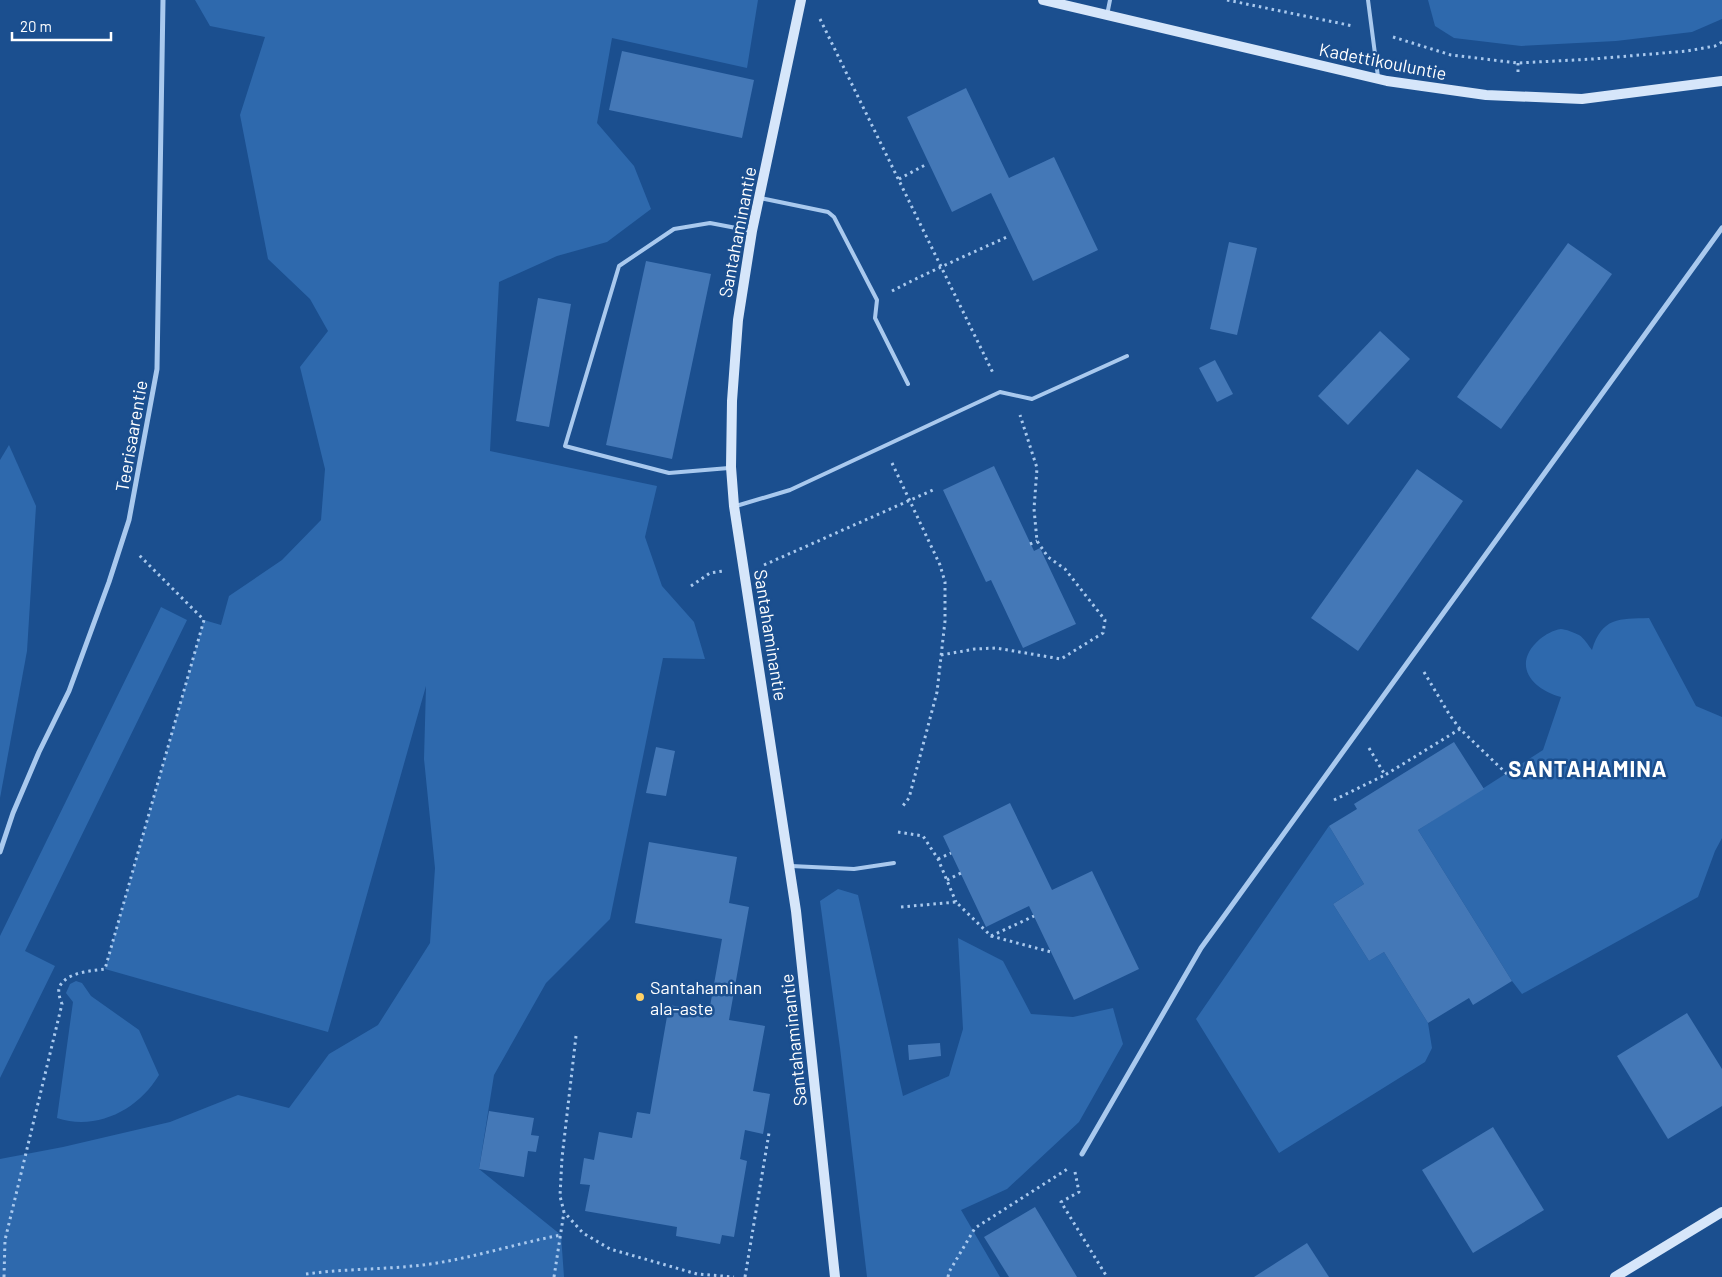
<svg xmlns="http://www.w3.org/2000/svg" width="1722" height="1277" font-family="Barlow,sans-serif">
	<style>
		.green { fill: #2e69ad }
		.building { fill: #4478b7 }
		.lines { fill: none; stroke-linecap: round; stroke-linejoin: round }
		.path { stroke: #a9c9ee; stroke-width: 3; stroke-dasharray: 2.5 4; stroke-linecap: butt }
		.lane { stroke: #a9c9ee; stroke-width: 4 }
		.street { stroke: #a9c9ee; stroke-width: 5 }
		.secondary { stroke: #d6e6fa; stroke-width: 10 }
		.poi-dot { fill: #ffd166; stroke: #1b4f8f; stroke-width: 2 }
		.labels { text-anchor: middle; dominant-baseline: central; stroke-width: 5; stroke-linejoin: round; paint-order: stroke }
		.street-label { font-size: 18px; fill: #fff; stroke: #1b4f8f }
		.poi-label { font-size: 18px; fill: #fff; stroke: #1b4f8f; text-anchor: start }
		.district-label { font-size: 22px; font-weight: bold; letter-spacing: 1px; fill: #fff; stroke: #1b4f8f }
	</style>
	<rect width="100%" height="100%" fill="#1b4f8f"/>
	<g class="green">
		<polygon points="195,0 758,0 747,68 612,38 597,123 634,166 651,209 607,242 557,256 499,282 490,451 657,486 645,537 662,586 694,622 705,659 663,658 610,919 546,983 494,1075 479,1169 561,1235 564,1277 0,1277 0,1159 63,1147 170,1122 238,1095 289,1108 329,1054 378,1025 430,943 435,868 424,759 426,686 328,1032 105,969 204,620 221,625 229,596 282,560 321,520 325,469 300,367 328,331 310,299 268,259 240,115 265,37 210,26"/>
		<polygon points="1428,0 1722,0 1722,19 1692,32 1616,41 1521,46 1454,38 1435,26"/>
		<polygon points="9,445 36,506 27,651 0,798 0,460"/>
		<polygon points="161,607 187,620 25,951 55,966 0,1078 0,936"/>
		<path d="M1649,618L1696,706L1722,717V838L1715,851L1698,897L1522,994L1512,981L1418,830L1543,750L1561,697C1531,689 1511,664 1540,639C1545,635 1553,630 1561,629C1565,629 1575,633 1579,635C1584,638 1588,645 1592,650C1602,617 1619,619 1649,618Z"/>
		<polygon points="1329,826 1364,884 1333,904 1369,961 1384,952 1428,1023 1432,1048 1425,1062 1279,1153 1196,1019"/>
		<polygon points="838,889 858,895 903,1096 949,1076 963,1029 958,938 1003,961 1031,1014 1073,1017 1113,1008 1123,1044 1079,1122 1007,1189 961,1210 1000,1277 867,1277 840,1048 820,901"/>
		<path d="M76,981L82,983L91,996L139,1030L159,1075C138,1110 97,1131 57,1118L73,1002L66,993L70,984Z"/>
	</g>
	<g class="building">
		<polygon points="622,51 754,80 742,138 609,110"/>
		<polygon points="966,88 1009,178 1054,157 1098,250 1033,281 991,193 952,212 907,117"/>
		<polygon points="1229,242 1257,248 1237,335 1210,329"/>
		<polygon points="1568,243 1612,274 1501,429 1457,397"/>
		<polygon points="646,261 711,274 672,459 606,445"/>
		<polygon points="538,298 571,304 549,427 516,421"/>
		<polygon points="1380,331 1410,359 1348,425 1318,396"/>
		<polygon points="1215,360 1233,394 1217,402 1199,368"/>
		<polygon points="994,466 1034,551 1040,548 1076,624 1023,648 991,580 986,582 943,490"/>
		<polygon points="1417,469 1463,501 1358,651 1311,618"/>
		<polygon points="1454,742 1484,789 1418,830 1512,981 1473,1005 1469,998 1428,1023 1384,952 1369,961 1333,904 1364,884 1329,826 1357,809 1354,804"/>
		<polygon points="656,747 675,751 666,796 646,793"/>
		<polygon points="1010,803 1052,890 1092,871 1139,969 1074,1000 1029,906 986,927 943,836"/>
		<polygon points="649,842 737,857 729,903 749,907 729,1020 765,1026 753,1091 770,1094 763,1134 745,1130 740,1159 747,1161 734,1237 722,1235 720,1244 676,1236 677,1227 585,1211 590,1185 580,1184 584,1158 594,1160 599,1132 632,1138 637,1112 650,1114 669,1005 709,1012 722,939 635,923"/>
		<polygon points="1687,1013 1722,1069 1722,1106 1668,1139 1617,1056"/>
		<polygon points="940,1043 941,1056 909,1060 908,1045"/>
		<polygon points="489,1111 534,1118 531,1135 539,1136 536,1152 528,1151 524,1177 479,1169"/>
		<polygon points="1493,1127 1544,1210 1473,1253 1422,1170"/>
		<polygon points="1035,1207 1077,1277 1009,1277 984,1237"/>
		<polygon points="1307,1243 1329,1277 1254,1277"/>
	</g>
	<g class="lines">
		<g class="path">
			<polyline points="1227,0 1353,26"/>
			<polyline points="820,19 994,375"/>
			<polyline points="1393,37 1451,55 1518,63 1593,59 1687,51 1715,46 1722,42"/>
			<polyline points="1518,63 1518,75"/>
			<polyline points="899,179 927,164"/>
			<path d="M892,291C930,271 970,254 1009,236"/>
			<polyline points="892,463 940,565 945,582 945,621 937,692 909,798 902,807"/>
			<polyline points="1030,544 1037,541"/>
			<polyline points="764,565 933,490"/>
			<polyline points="691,586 710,573 723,571"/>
			<polyline points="941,655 975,649 996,648 1061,659 1103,633 1105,620 1065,569 1048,557 1037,541 1034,509 1037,468 1020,415"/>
			<polyline points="1424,672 1449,714 1460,729 1507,774"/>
			<polyline points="1369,748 1385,775 1460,729"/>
			<polyline points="1334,800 1385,775"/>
			<polyline points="898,832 923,836 938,859 956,902"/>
			<polyline points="938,859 951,853"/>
			<polyline points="947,880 961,873"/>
			<polyline points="901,907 956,902 991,936 1034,916"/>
			<polyline points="991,936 1051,952"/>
			<polyline points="576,1036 562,1158 560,1196 564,1212 583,1233 610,1249 697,1274 734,1277"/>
			<polyline points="1075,1172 1079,1192 1061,1202 1107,1277"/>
			<path d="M306,1274C349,1268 393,1270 437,1263C479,1256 519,1243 561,1235"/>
			<path d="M4,1277L5,1240L62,1004C60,999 58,993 59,988C65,972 91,971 105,969L204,620L139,555"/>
			<polyline points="554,1277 564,1212"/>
			<polyline points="745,1277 769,1133"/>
			<polyline points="948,1277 949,1272 975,1228 1069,1168"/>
		</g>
		<g class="lane">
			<polyline points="1368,0 1378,77"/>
			<polyline points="1107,15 1110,0"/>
			<polyline points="760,198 828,212 834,217 877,300 875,318 908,384"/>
			<polyline points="729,468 669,473 565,446 619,266 674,229 710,223 752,231"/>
			<polyline points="736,506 790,490 1000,392 1032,399 1127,356"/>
			<polyline points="791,866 854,869 894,863"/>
		</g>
		<g class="street">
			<polyline points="0,852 13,813 39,752 69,691 109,582 129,520 157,369 163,0"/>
			<polyline points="1082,1154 1201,948 1722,228"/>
		</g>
		<g class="secondary">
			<polyline points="801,0 752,231 738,320 732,401 731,467 734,506 796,911 835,1277"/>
			<polyline points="1043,0 1387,81 1486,95 1582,99 1722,81"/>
			<polyline points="1615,1277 1722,1212"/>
		</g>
	</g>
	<circle class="poi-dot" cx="640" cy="997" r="5"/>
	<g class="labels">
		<g class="street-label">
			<text transform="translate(1383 61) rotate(11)">Kadettikouluntie</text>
			<text transform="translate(737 232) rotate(-79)">Santahaminantie</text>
			<text transform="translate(131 436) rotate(-80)">Teerisaarentie</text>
			<text transform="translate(771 635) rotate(81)">Santahaminantie</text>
			<text transform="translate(793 1040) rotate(-96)">Santahaminantie</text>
		</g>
		<g class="poi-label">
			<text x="650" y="987">Santahaminan<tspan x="650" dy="21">ala-aste</tspan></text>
		</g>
		<g class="district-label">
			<text x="1588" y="768">SANTAHAMINA</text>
		</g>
	</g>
	<path d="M12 32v8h99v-8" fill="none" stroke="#ffffff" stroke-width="2.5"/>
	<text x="20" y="32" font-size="15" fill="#ffffff" stroke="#1b4f8f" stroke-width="4" paint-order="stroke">20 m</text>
</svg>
